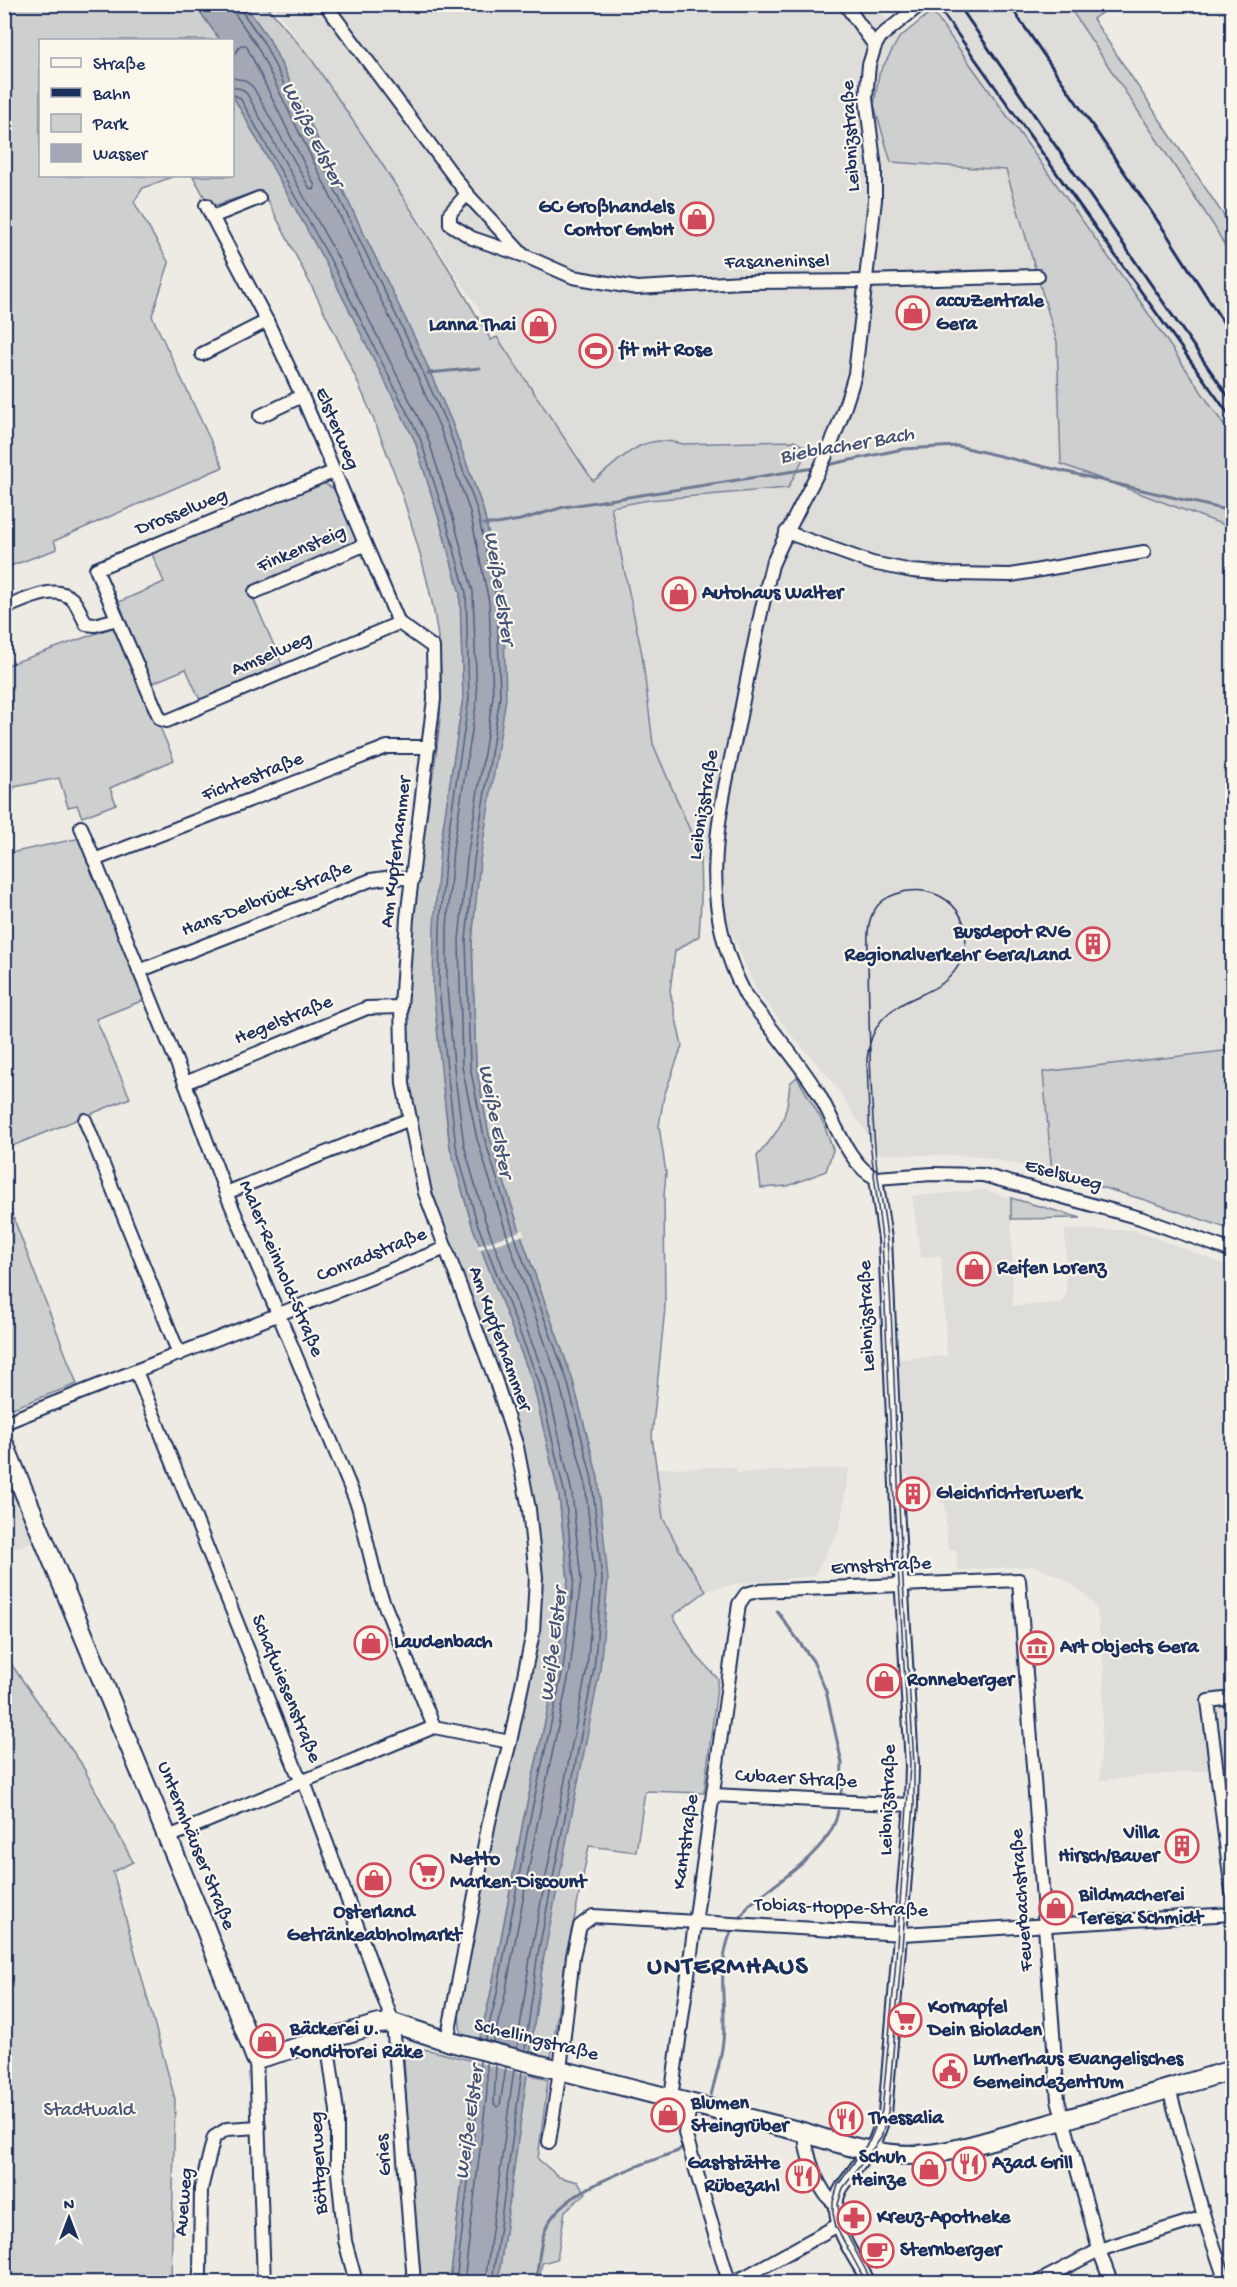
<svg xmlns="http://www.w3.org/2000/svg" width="1237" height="2287" font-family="'Gochi Hand',sans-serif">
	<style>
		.built { fill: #deddda }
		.green { fill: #cecfcf; stroke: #747f96; stroke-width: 1.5 }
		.water { fill: #a3a8b4; stroke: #6d7892; stroke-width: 1.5 }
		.pier { fill: #eeebe4 }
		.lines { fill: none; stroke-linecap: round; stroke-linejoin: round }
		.shore { stroke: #515f80; stroke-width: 1.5 }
		.stream { stroke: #6d7892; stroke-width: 3 }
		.minor-casing { stroke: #1b2f5e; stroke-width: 16 }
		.secondary-casing { stroke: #1b2f5e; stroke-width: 22 }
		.minor { stroke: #fbf7ec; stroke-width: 12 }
		.secondary { stroke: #fbf7ec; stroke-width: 18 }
		.tram { stroke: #1b2f5e; stroke-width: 1.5 }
		.rail { stroke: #1b2f5e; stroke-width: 3 }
		.labels { text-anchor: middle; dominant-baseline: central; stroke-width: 4.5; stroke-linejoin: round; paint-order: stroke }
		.street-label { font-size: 20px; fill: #1b2f5e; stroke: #fbf7ec }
		.poi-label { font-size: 20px; font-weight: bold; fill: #1b2f5e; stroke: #fbf7ec; text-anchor: start }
		.park-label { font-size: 20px; fill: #48577a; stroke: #fbf7ec }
		.water-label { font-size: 21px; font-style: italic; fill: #445378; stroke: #fbf7ec }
		.district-label { font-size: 26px; font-weight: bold; letter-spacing: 1.5px; fill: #1b2f5e; stroke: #fbf7ec }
	</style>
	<rect width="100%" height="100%" fill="#eeebe4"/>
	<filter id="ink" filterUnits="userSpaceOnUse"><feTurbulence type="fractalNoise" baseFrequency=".0167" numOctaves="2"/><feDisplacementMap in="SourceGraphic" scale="12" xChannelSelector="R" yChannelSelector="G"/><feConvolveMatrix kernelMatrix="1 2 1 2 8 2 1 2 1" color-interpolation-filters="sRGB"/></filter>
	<g filter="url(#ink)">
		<g class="built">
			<polygon points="273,5 877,5 899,38 879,74 891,162 1006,170 1057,342 1061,464 1232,528 1232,1050 1043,1072 1052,1173 980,1156 880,1154 830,1078 791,1035 755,988 653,744 642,654 611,507 327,81"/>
			<polygon points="921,5 1068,5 1214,226 1232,259 1232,451"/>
			<polygon points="984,1190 1011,1198 1013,1306 1061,1303 1066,1295 1065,1230 1135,1230 1232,1267 1232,1836 1223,1769 1100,1780 1104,1668 1097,1609 1083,1592 1061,1577 1033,1566 958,1570 956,1549 948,1550 945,1505 905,1474 899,1359 947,1356 941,1256 921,1257 912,1196"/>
			<polygon points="4,1464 35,1540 5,1553 4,1553"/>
			<polygon points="736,1467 736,1473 849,1468 840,1528 814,1576 735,1584 706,1591 681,1553 663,1518 656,1468"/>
		</g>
		<g class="green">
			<polygon points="5,5 195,5 219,38 220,40 40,40 40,176 174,176 143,188 134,202 169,263 152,316 223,467 54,541 57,549 5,568"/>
			<path d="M243,5H266L312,60L380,161L449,269L491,340L497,337L593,481C625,458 639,432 683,444L794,441L805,447L802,461L788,488L649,500L611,507L642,654L653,744L695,842L700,848L701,902L699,936L675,951L670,991L682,1046L664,1096L659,1126L666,1173L664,1196L665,1308L652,1436L663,1518L681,1553L706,1591L673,1616L695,1654L718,1679L704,1793L645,1791L636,1852L589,1846L565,1964L551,2058L530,2052L543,1961L598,1478L572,1378L524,1244L489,1135L476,1066L472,941L503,600L483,509L452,423L418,345L269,39Z"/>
			<polygon points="1068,5 1112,5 1093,19 1232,228 1232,259 1214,226"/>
			<polygon points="932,11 1135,294 1232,437 1232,528 1061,464 1057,342 1006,170 891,162 874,105 879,74 899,38"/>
			<path d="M233,96L325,262L415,441L440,522L460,593L463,698L440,848L442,1079L450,1147L472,1225L533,1383L559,1496L568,1580L557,1667L523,1822L490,1997L480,2039L461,2035L459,2016L463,1983L493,1824L533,1652L531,1497L426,1172C418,1140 411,1109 408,1076C401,999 412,922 422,846C429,792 442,738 441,683C441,636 431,592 418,547C383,420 323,307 262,190L210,207L193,176H232Z"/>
			<polygon points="322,482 336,490 358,542 250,591 282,664 200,700 186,669 150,684 119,602 164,582 152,554"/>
			<polygon points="117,626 174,760 110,788 116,804 82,817 77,805 68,807 59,778 14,787 5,827 4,675 7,665"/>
			<polygon points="80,838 144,1000 96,1019 130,1098 5,1149 5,854"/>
			<polygon points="1232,1050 1232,1230 1145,1200 1052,1173 1043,1072"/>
			<path d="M797,1077L823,1122L833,1150L826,1171L788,1186L761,1188L757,1156C781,1129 787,1119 790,1083Z"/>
			<polygon points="4,1193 77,1384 10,1409 4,1408"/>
			<polygon points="1011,1198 1081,1218 1011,1219"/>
			<polygon points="4,1654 81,1763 133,1862 113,1872 175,2099 171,2282 5,2282"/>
			<path d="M424,2049L474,2061L473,2090L450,2282H419C412,2208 407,2133 404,2058L407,2053Z"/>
			<polygon points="527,2073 548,2080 538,2159 559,2177 578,2182 586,2193 565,2211 557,2259 542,2263 539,2282 498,2282"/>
		</g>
		<polygon class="water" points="195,5 245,5 269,39 418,345 452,423 483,509 503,600 506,698 480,861 472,941 476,1066 489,1135 524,1244 572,1378 598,1478 608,1580 600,1670 543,1961 498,2282 450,2282 473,2090 473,2064 490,1997 523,1822 557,1667 568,1580 559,1496 533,1383 472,1225 450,1147 442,1079 433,987 434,927 440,848 463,698 460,593 440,522 415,441 325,262 233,96 232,40 220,40"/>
		<g class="pier">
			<polygon points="523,1230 524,1235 478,1250 477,1246"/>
			<polygon points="477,2039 533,2053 530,2075 471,2061"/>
		</g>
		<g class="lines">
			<g class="shore">
				<polyline points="233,4 235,14 257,46 406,351 440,428 470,512 489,602 493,697 467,859 459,940 462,1067 477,1139 511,1248 559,1382 585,1481 595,1580 587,1668 530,1958 517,2048"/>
				<polyline points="240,4 241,10 264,43 412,348 447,425 477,510 497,601 500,697 474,860 466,940 470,1066 484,1137 518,1246 567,1380 592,1479 602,1580 594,1669 537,1959 525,2050"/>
				<polyline points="232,58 241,45 246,45 315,186 314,190 310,189 253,87 244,80 232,78"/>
				<polyline points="232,87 242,89 247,94 337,256 427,435 453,518 473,592 477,699 453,849 447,928 447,987 455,1077 464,1145 485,1220 546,1380 572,1493 581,1580 570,1670 537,1825 504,2000 493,2042"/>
				<polyline points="232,94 240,98 330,259 420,438 446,520 466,593 469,699 446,848 440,927 439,987 448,1078 456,1146 477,1223 539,1382 565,1495 574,1580 563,1669 529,1823 496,1998 485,2040"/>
				<polyline points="496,2064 494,2104 497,2107 500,2105 506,2067"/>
				<polyline points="456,2282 479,2091 480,2060"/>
				<polyline points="464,2282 487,2092 487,2062"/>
				<polyline points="485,2282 514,2069"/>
				<polyline points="492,2282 522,2071"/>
			</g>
			<g class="stream">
				<polyline points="428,373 480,368"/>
				<polyline points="827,465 903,449 958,446 1222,509 1232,508"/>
				<polyline points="484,524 497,524 520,520 564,507 814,468"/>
				<polyline points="777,1611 813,1661 826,1691 842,1763 841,1793"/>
				<path d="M741,1917L749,1905C778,1881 832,1850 838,1811"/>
				<path d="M711,2095C717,2072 724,2049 724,2025C724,1993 718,1963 731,1932"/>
				<polyline points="694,2133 703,2118"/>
				<path d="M536,2282C539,2264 539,2241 548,2224C566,2188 641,2165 678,2151L684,2145"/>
			</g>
			<g class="minor-casing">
				<g id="minor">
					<polyline points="325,4 467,194 523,255 573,277 637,288 743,282 866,281 1038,276"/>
					<polyline points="845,4 875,46"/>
					<polyline points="467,194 450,213 450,224 472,238 522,255"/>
					<polyline points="206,205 267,321 302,396 399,623 433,647 434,699 407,918 401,1007 403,1084 425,1193 495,1379 517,1447 529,1509 536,1577 533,1633 510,1742 489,1822 447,2041"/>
					<polyline points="212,217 259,198"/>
					<polyline points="202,354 267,321"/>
					<polyline points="260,416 302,396"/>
					<polyline points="333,472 96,569 160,719 167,721 399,623"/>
					<polyline points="786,532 872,563 912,571 951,574 1011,575 1144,552"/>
					<polyline points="255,592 364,545"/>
					<path d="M4,608C24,601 54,583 72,599C78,605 82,616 86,624L95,625L117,619"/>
					<polyline points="81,827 185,1083 226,1193 283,1325 358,1506 379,1591 434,1727"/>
					<polyline points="94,860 387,747 429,747"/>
					<polyline points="139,971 371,880 392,877 413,879"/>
					<polyline points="185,1083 367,1008 401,1007"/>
					<polyline points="85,1120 179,1354"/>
					<polyline points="876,1178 932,1174 983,1175 1140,1218 1232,1251"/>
					<polyline points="226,1193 410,1119"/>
					<polyline points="136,1371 297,1772 306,1787 393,2023 414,2282"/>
					<polyline points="4,1423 446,1248"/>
					<polyline points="1232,1698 1208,1701 1232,1892"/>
					<polyline points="714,1795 911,1805"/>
					<polyline points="166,1838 434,1727 510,1742"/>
					<polyline points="327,2040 337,2111 337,2164 345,2241 356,2282"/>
					<polyline points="256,2059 264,2282"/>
					<polyline points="1169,2089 1204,2217 1226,2282"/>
					<polyline points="671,2098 739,1604 746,1594 757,1591 1019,1580 1058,2100 1099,2250 1111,2282"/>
					<polyline points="691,2103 685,2133 729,2282"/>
					<path d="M806,2133C803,2149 820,2196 835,2203"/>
					<polyline points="549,2142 560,2070 573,1956 580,1926 593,1916 903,1934 1232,1914"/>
					<polyline points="198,2282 200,2273 201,2189 214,2137 227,2129 259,2127"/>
					<polyline points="729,2282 745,2277 838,2225"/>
					<path d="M869,2282C854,2256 823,2217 842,2187L875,2141L885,2114L911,1805L912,1765L897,1507L885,1239L876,1178C847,1165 832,1113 815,1088C794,1056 769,1026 746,996C695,901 718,819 739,721C749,669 759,617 772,565C785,535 800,507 815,478C832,446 845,409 855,374L875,200V169L866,98L869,65L875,46L880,37L921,4"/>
					<polyline points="1038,2282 1099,2250 1204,2217"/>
				</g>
			</g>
			<g class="secondary-casing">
				<path id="secondary" d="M4,1444L204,1925L256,2059L379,2024L393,2023L447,2041L806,2133C842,2145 876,2155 914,2155C949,2154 983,2142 1017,2133C1089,2113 1161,2091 1232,2070"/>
			</g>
			<use href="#minor" class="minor"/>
			<use href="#secondary" class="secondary"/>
			<path class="tram" d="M866,2282L836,2227L833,2213V2202L838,2185L870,2140L882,2111L895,1972L910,1765L893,1484L882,1239L870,1142L867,1060C874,986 941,1008 961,960C980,916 940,879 896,894C887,897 878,903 874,911C866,924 868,942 868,957C869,1024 870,1092 876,1159C878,1186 885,1212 887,1239C893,1327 895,1416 899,1505C903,1591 909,1678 914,1764V1805L888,2112L881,2138L843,2188L838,2204L840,2222L872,2282"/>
			<g class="rail">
				<polyline points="936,4 1232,419"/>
				<polyline points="958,4 1232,402"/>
				<polyline points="1009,4 1166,233 1232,336"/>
			</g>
		</g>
	</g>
	<defs>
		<g id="shop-ring" transform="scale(1.725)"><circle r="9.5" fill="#fbf7ec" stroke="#d1495b" stroke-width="1.5"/><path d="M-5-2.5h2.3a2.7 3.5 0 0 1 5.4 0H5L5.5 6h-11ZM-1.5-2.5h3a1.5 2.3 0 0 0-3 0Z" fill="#d1495b"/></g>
		<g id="stadium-ring" transform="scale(1.725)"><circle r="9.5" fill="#fbf7ec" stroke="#d1495b" stroke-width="1.5"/><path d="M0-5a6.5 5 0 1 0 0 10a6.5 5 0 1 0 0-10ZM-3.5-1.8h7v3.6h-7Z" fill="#d1495b"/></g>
		<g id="building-ring" transform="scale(1.725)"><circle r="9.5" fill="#fbf7ec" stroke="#d1495b" stroke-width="1.5"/><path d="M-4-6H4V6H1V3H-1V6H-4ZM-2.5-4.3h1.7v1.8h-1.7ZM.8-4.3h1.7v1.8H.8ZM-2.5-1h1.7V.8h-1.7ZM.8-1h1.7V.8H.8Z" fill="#d1495b"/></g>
		<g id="museum-ring" transform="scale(1.725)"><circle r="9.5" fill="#fbf7ec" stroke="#d1495b" stroke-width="1.5"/><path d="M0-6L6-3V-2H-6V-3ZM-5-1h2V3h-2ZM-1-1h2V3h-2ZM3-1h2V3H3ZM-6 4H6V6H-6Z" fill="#d1495b"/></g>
		<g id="supermarket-ring" transform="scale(1.725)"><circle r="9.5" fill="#fbf7ec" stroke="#d1495b" stroke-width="1.5"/><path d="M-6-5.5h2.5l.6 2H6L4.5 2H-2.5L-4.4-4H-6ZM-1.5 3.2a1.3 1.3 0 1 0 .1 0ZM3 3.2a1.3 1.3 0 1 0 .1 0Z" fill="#d1495b"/></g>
		<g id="civic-ring" transform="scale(1.725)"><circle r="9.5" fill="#fbf7ec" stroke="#d1495b" stroke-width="1.5"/><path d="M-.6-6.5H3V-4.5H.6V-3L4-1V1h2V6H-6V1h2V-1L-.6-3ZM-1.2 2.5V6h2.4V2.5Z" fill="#d1495b"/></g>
		<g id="restaurant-ring" transform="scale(1.725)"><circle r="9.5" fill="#fbf7ec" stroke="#d1495b" stroke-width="1.5"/><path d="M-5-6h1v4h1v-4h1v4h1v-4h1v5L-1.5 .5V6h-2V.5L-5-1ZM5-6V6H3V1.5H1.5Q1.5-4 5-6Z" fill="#d1495b"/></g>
		<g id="pharmacy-ring" transform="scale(1.725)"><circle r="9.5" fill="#fbf7ec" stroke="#d1495b" stroke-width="1.5"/><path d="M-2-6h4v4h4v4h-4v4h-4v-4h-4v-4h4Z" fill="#d1495b"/></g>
		<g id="cafe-ring" transform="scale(1.725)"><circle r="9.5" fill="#fbf7ec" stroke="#d1495b" stroke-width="1.5"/><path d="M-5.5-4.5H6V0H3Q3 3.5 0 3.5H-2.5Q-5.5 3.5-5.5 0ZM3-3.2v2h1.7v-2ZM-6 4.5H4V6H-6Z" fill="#d1495b"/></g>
	</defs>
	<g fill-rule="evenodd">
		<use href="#shop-ring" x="697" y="219"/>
		<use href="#shop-ring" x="913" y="313"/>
		<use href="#shop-ring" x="539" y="326"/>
		<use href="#stadium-ring" x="596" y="351"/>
		<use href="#shop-ring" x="679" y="594"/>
		<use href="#building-ring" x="1093" y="944"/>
		<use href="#shop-ring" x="974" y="1269"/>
		<use href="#building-ring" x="913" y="1494"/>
		<use href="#shop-ring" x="371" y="1643"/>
		<use href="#museum-ring" x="1037" y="1648"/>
		<use href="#shop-ring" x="884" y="1681"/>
		<use href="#building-ring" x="1182" y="1846"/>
		<use href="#supermarket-ring" x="427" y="1872"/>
		<use href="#shop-ring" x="374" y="1880"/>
		<use href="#shop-ring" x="1056" y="1908"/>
		<use href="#supermarket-ring" x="905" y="2020"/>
		<use href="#shop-ring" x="267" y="2041"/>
		<use href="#civic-ring" x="950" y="2071"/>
		<use href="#shop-ring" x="668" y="2115"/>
		<use href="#restaurant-ring" x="846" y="2119"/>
		<use href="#restaurant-ring" x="969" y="2164"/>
		<use href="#shop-ring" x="929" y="2169"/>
		<use href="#restaurant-ring" x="803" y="2176"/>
		<use href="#pharmacy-ring" x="854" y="2218"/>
		<use href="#cafe-ring" x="877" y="2251"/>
	</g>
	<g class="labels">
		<g class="street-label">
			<text transform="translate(852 136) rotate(-93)">Leibnizstraße</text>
			<text transform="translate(777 263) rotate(-1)">Fasaneninsel</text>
			<text transform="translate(336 429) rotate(67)">Elsterweg</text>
			<text transform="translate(182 513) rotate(-22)">Drosselweg</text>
			<text transform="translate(302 550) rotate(-23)">Finkensteig</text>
			<text transform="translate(272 655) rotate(-23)">Amselweg</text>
			<text transform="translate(253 778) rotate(-21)">Fichtestraße</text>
			<text transform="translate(705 805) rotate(-81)">Leibnizstraße</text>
			<text transform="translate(397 852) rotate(-83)">Am Kupferhammer</text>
			<text transform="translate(267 900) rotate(-21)">Hans-Delbrück-Straße</text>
			<text transform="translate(284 1021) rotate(-22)">Hegelstraße</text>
			<text transform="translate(1063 1176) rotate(15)">Eselsweg</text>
			<text transform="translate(372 1256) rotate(-22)">Conradstraße</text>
			<text transform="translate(280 1269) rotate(67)">Maler-Reinhold-Straße</text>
			<text transform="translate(868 1316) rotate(-92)">Leibnizstraße</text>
			<text transform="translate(499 1339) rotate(70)">Am Kupferhammer</text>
			<text transform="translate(881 1567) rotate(-3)">Ernststraße</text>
			<text transform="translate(285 1689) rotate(68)">Schafwiesenstraße</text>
			<text transform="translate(796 1780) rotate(3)">Cubaer Straße</text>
			<text transform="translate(889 1800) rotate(-88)">Leibnizstraße</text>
			<text transform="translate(687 1842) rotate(-82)">Kantstraße</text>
			<text transform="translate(195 1846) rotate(68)">Untermhäuser Straße</text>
			<text transform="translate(1023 1900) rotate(-94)">Feuerbachstraße</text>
			<text transform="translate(841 1909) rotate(2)">Tobias-Hoppe-Straße</text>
			<text transform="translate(536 2041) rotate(14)">Schellingstraße</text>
			<text transform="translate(385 2155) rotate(-95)">Gries</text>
			<text transform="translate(320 2163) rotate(-93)">Böttgerweg</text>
			<text transform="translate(185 2202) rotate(-85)">Aueweg</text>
		</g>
		<g class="poi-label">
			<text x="674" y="208" text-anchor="end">GC Großhandels<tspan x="674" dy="23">Contor GmbH</tspan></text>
			<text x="936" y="302">accuZentrale<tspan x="936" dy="23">Gera</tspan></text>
			<text x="516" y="326" text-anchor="end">Lanna Thai</text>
			<text x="619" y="351">fit mit Rose</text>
			<text x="702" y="594">Autohaus Walter</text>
			<text x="1070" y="933" text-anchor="end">Busdepot RVG<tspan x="1070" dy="23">Regionalverkehr Gera/Land</tspan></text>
			<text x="997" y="1269">Reifen Lorenz</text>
			<text x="936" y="1494">Gleichrichterwerk</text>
			<text x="394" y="1643">Laudenbach</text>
			<text x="1060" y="1648">Art Objects Gera</text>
			<text x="907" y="1681">Ronneberger</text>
			<text x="1159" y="1834" text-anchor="end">Villa<tspan x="1159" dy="23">Hirsch/Bauer</tspan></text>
			<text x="450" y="1860">Netto<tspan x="450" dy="23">Marken-Discount</tspan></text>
			<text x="1079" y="1896">Bildmacherei<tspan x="1079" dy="23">Teresa Schmidt</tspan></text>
			<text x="374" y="1913" text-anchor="middle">Osterland<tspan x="374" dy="23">Getränkeabholmarkt</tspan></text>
			<text x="928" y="2008">Kornapfel<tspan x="928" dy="23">Dein Bioladen</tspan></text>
			<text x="290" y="2030">Bäckerei u.<tspan x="290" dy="23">Konditorei Räke</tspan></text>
			<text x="973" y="2060">Lurherhaus Evangelisches<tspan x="973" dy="23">Gemeindezentrum</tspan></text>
			<text x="691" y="2104">Blumen<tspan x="691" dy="23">Steingrüber</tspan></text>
			<text x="869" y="2119">Thessalia</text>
			<text x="906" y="2158" text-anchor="end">Schuh<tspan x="906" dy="23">Heinze</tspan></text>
			<text x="780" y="2164" text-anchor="end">Gaststätte<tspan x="780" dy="23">Rübezahl</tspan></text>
			<text x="992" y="2164">Azad Grill</text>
			<text x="877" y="2218">Kreuz-Apotheke</text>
			<text x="900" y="2251">Sternberger</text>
		</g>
		<g class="park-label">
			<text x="89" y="2111">Stadtwald</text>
		</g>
		<g class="water-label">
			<text transform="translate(311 135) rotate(63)">Weiße Elster</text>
			<text transform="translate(847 447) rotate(-10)">Bieblacher Bach</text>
			<text transform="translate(498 588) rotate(81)">Weiße Elster</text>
			<text transform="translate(494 1121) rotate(79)">Weiße Elster</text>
			<text transform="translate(555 1645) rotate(-83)">Weiße Elster</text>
			<text transform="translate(471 2123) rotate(-82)">Weiße Elster</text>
		</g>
		<g class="district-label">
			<text x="728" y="1968">UNTERMHAUS</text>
		</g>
	</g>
	<rect width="1237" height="2287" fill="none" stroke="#fbf7ec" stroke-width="24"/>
	<rect x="12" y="12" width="1213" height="2263" fill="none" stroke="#1b2f5e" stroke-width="2" filter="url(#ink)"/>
	<rect x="39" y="39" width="195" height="138" fill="#fbf7ec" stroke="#a1a7b3" stroke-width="1.5"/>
	<rect x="51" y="58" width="30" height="9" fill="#fbf7ec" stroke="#a1a7b3" stroke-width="1.5"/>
	<text x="93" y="69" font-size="18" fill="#1b2f5e">Straße</text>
	<rect x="51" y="88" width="30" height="9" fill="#1b2f5e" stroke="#a1a7b3" stroke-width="1.5"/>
	<text x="93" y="99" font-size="18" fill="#1b2f5e">Bahn</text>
	<rect x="51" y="114" width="30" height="18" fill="#cecfcf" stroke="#a1a7b3" stroke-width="1.5"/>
	<text x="93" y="129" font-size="18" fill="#1b2f5e">Park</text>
	<rect x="51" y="144" width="30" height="18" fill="#a3a8b4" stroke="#a1a7b3" stroke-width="1.5"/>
	<text x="93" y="159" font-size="18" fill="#1b2f5e">Wasser</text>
	<g transform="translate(69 2218)" stroke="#fbf7ec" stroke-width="4.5" paint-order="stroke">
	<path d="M0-4.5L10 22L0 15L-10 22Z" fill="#1b2f5e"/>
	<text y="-9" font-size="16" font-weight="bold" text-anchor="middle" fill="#1b2f5e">N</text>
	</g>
</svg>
